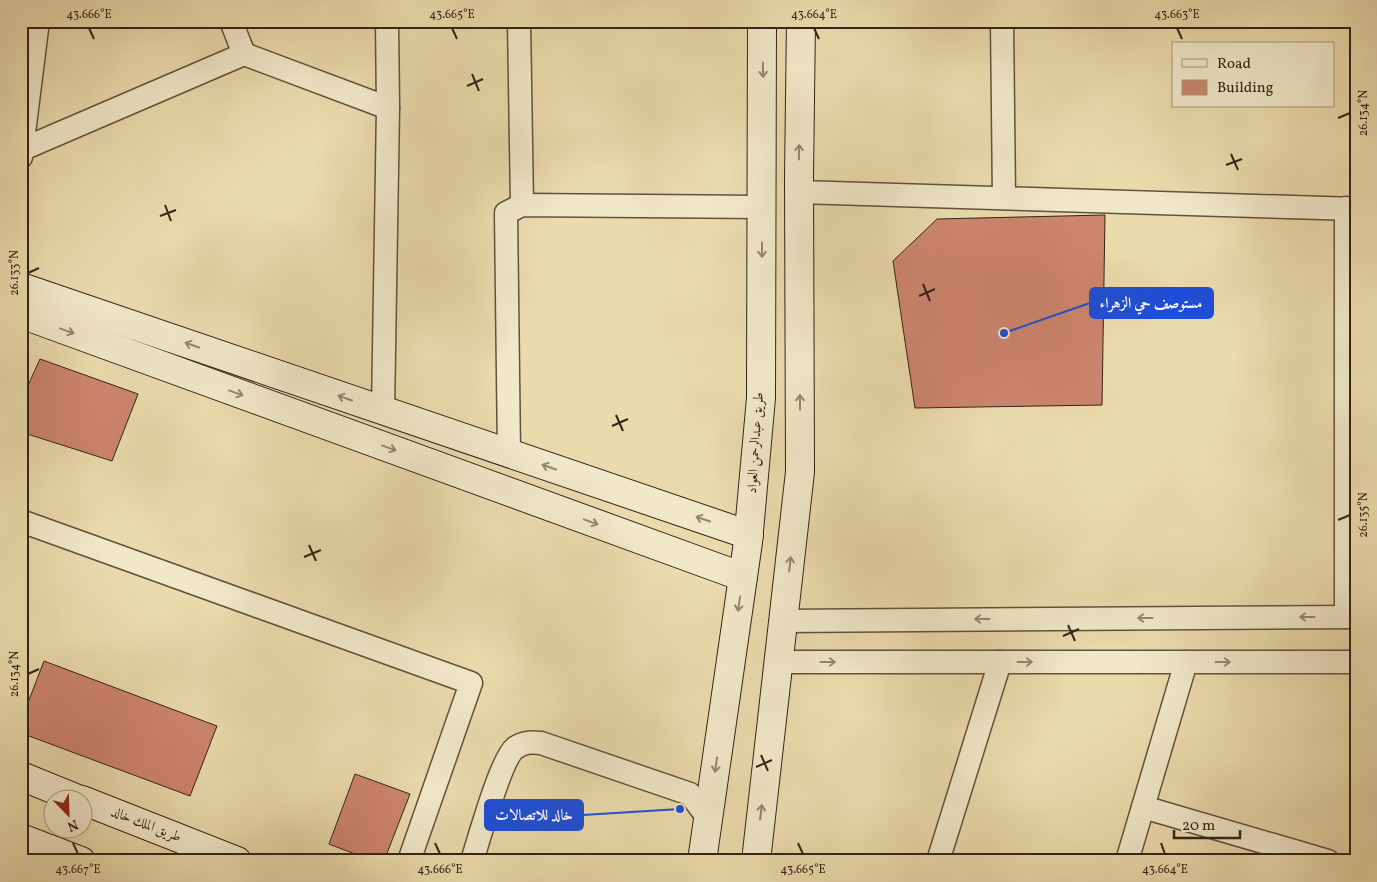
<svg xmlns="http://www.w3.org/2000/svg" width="1377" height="882" font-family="Vollkorn,Amiri,serif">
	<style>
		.building { fill: #cd856e; stroke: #352319 }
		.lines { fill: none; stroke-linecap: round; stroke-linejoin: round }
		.street-casing { stroke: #62513e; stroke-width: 25 }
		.secondary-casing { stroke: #352319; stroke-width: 30 }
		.street { stroke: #f1e8c9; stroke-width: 22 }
		.secondary { stroke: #f1e8c9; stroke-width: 28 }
		.oneway { stroke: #938671 }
		.ticks { fill: none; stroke: #352319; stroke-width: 2 }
		.labels { text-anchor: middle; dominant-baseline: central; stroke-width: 4; stroke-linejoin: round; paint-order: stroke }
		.street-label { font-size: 14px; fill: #352319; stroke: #f1e8c9 }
		.leader { fill: none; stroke: #1d4ed8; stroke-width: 2 }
		.callout-dot { fill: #1d4ed8; stroke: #f1e8c9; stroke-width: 2 }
		.callout { fill: #1d4ed8; stroke: #1d4ed8; stroke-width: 2 }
		.callout-label { font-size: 15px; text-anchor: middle; font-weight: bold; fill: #fff }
		.neatline { fill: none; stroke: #352319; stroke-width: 2 }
		.ticks-label { font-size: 12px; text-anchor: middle; fill: #352319 }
	</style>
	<rect width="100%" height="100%" fill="#eadbac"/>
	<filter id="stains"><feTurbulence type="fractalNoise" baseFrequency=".004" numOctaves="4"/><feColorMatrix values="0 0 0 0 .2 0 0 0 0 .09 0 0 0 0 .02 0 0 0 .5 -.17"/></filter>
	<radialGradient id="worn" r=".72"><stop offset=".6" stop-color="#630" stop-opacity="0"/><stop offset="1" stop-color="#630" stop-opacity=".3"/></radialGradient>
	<g class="building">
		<polygon points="1105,215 1102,405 915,408 893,261 937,219"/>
		<polygon points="40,359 138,394 112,461 21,432 21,401"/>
		<polygon points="44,661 217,726 190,796 21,733 21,721"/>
		<polygon points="355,774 410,794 384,861 373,861 329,844"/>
	</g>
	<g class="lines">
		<g class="street-casing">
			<g id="street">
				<polyline points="231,21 244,54"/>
				<polyline points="519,21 522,205"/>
				<polyline points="1002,21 1004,198"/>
				<polyline points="23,149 244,54 388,108"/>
				<polyline points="21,157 38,21"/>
				<polyline points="799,192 1356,209"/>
				<polyline points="383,411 388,108 387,21"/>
				<polyline points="509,454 506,213 522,205 762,207"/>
				<polyline points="21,521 471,683 409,861"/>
				<polyline points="1346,617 1346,208"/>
				<polyline points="783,621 1356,617"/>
				<polyline points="779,662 1356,662"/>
				<polyline points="1143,807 1328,861"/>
				<path d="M472,861C479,839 501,759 515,748C524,742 530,742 541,743L690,794L708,818"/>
				<polyline points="938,861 1000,662"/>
				<polyline points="1127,861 1186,662"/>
			</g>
		</g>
		<g class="secondary-casing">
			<g id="secondary">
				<polyline points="21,287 749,535"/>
				<polyline points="21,314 743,577"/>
				<polyline points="21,776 80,800"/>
				<polyline points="82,800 237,861"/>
				<polyline points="21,838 81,861"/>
				<polyline points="702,861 748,542 761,398 762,21"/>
				<polyline points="756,861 800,472 799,176 801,21"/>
			</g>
		</g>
		<use href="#street" class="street"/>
		<use href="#secondary" class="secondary"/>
	</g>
	<defs><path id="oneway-shaft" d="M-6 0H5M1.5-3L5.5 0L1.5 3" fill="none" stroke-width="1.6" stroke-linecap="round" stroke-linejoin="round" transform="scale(1.25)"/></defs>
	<g class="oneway">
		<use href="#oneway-shaft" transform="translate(763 70) rotate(89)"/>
		<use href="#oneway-shaft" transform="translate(799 152) rotate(-89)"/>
		<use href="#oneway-shaft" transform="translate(762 250) rotate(90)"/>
		<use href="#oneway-shaft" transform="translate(67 331) rotate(20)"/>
		<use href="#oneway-shaft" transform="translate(192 345) rotate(-161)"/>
		<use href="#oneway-shaft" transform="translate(236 393) rotate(20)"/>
		<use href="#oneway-shaft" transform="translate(345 398) rotate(-161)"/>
		<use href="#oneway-shaft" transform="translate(800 402) rotate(-90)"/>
		<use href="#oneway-shaft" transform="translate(389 448) rotate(20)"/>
		<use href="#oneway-shaft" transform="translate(549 467) rotate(-161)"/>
		<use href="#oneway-shaft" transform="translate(703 519) rotate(-161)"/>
		<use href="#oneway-shaft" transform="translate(591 522) rotate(20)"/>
		<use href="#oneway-shaft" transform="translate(790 564) rotate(-84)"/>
		<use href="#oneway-shaft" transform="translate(739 604) rotate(98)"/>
		<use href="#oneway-shaft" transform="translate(1307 617) rotate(180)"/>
		<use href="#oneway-shaft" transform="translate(1145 618) rotate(180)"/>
		<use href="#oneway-shaft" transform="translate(982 619) rotate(180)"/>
		<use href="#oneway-shaft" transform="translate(828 662)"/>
		<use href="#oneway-shaft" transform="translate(1025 662)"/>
		<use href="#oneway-shaft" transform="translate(1223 662)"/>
		<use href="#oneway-shaft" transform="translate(716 765) rotate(98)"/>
		<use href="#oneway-shaft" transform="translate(761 812) rotate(-83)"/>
	</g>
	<path class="ticks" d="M89,28L94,39M452,28L457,39M814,28L819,39M1177,28L1182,39M472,74L479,91M467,86L483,79M1338,118L1350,113M1231,154L1238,170M1226,165L1242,159M165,205L171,221M160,216L176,210M28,273L39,268M923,284L930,301M919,296L935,289M616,415L623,431M612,426L628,419M1338,520L1350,515M309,545L316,561M304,557L321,550M1068,625L1075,641M1063,636L1079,629M28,674L39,669M761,755L768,771M756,767L772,760M73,843L78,854M435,843L440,854M798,843L803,854M1161,843L1165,854"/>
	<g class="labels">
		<g class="street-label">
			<text transform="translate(756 443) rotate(-86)">طريق عبدالرحمن العواد</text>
			<text transform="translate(146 825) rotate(21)">طريق الملك خالد</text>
		</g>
	</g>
	<path class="leader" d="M1004 333L1090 303M680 809L583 815"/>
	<g class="callout-dot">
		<circle cx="1004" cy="333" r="5"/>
		<circle cx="680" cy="809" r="5"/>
	</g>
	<g class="callout">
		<rect x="1090" y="288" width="123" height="30" rx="5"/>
		<rect x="485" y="800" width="98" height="30" rx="5"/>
	</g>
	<g class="callout-label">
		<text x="1151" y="308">مستوصف حي الزهراء</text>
		<text x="534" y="820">خالد للاتصالات</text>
	</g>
	<rect width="1377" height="882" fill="none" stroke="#eadbac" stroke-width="55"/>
	<rect x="1172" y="42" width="162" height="65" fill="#f1e8c9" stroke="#a69983"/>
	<rect x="1182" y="59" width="25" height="8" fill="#f1e8c9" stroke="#a69983"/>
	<text x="1217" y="68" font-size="15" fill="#352319">Road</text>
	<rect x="1182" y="80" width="25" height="15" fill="#cd856e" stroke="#a69983"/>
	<text x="1217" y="92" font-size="15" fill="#352319">Building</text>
	<g transform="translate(68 814) rotate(157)"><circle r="24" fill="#f1e8c9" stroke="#a69983"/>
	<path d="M0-4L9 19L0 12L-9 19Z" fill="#8f2418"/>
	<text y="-8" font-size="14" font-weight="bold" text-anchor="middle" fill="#352319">N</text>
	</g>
	<path d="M1174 830v8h66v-8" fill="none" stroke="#352319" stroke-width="2.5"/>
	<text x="1182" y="830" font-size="15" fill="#352319" stroke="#f1e8c9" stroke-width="4" paint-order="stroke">20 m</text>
	<rect x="28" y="28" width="1322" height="826" class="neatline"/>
	<g class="ticks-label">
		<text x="89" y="18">43.666°E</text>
		<text x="452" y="18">43.665°E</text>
		<text x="814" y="18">43.664°E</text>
		<text x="1177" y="18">43.663°E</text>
		<text transform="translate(1363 113) rotate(-90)" y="4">26.134°N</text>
		<text transform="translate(14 273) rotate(-90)" y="4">26.133°N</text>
		<text transform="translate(1363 515) rotate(-90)" y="4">26.135°N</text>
		<text transform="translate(14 674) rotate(-90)" y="4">26.134°N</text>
		<text x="78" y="873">43.667°E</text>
		<text x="440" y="873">43.666°E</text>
		<text x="803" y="873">43.665°E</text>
		<text x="1165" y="873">43.664°E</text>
	</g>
	<rect width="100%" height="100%" filter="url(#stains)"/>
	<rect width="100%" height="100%" fill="url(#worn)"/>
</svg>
